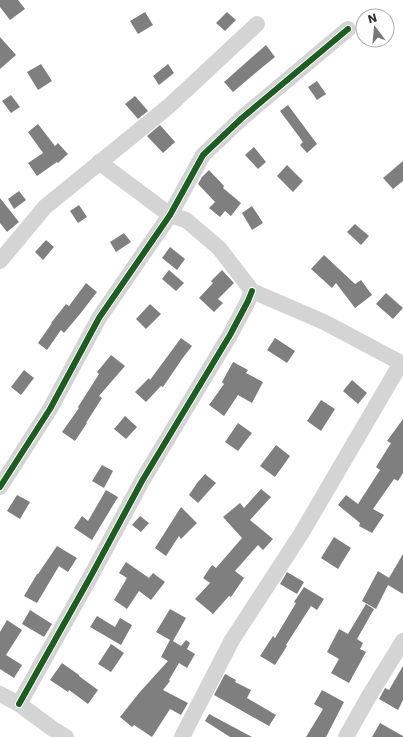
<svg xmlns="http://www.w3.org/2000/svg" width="403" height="737" font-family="'DejaVu Sans',sans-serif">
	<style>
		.building { fill: #7f7f7f }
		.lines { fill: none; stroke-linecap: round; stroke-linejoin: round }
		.street { stroke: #d4d4d4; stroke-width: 16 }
		.cycleway-casing { stroke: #fff; stroke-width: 8 }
		.cycleway { stroke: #1b5e20; stroke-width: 6 }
	</style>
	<rect width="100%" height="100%" fill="#fff"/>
	<g class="building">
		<polygon points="0,0 18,0 25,9 10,20 0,7"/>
		<polygon points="145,12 153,25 138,34 130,21"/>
		<polygon points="227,12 236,20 225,31 216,23"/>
		<polygon points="0,37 16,55 0,69"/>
		<polygon points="266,45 275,57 259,70 233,92 224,82 250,59"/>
		<polygon points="41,64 52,81 38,90 27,72"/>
		<polygon points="168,64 174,73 159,85 153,76"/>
		<polygon points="317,81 326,94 317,100 308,87"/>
		<polygon points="11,95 20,107 11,113 2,101"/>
		<polygon points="135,96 148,111 138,119 125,104"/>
		<polygon points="288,105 317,144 307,153 300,145 303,142 280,111"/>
		<polygon points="38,124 55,146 58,143 68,154 58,163 57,162 37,176 28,163 43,153 28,132"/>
		<polygon points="160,125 175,142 163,153 147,136"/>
		<polygon points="254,147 266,162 258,169 245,155"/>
		<polygon points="403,161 403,181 393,189 383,178"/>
		<polygon points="287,165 303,181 293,192 277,176"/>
		<polygon points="209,170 224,186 223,188 241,203 231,216 225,211 220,217 209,208 215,202 198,184 202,177"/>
		<polygon points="19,191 26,200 14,209 8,199"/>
		<polygon points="0,198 19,222 7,232 0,223"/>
		<polygon points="79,205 87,217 78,223 70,211"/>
		<polygon points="252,206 263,223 252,230 242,213"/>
		<polygon points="355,224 369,236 361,245 347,232"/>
		<polygon points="124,233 131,242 116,252 110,242"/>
		<polygon points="46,240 54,247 43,260 35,252"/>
		<polygon points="170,247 185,259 177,270 162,258"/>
		<polygon points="324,255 355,284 361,280 372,295 355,308 336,283 332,288 311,269"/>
		<polygon points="169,270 184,283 176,291 162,279"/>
		<polygon points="222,270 234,283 218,299 223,303 214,312 199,298 213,283 211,281"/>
		<polygon points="86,283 97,292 80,314 64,333 61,330 47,350 38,343 52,323 51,323 66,304 69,306"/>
		<polygon points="386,293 403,308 393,319 376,304"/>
		<polygon points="150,304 161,314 146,329 136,319"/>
		<polygon points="181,338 192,346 182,359 163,387 161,386 146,402 135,392 149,378 150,380"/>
		<polygon points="275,338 295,351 287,363 267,350"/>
		<polygon points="111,355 125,366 99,396 102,398 86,423 87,423 75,441 62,432 79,408 78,407 99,374 97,372"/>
		<polygon points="233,362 248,370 246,373 263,382 252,403 238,395 224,416 209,405 224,384 222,382"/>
		<polygon points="24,370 34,378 21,395 11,387"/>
		<polygon points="352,380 367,393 358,404 343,391"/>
		<polygon points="321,400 335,409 321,431 307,421"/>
		<polygon points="125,416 137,427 126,439 114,429"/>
		<polygon points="403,419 403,473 398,481 394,479 373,509 384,515 372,533 359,526 360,523 338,505 346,495 358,504 380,470 376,467 391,443 387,441"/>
		<polygon points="238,423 252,433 238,451 225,442"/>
		<polygon points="276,445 290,456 275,477 260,466"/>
		<polygon points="102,465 113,471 104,488 92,481"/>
		<polygon points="205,474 216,483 198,503 189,495 197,483"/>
		<polygon points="261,489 271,497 250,520 273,539 263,550 258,545 235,571 244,578 231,597 229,596 213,614 195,599 210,583 203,578 212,565 216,568 242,538 223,517 240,503 244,508"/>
		<polygon points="106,490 118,497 92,540 74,528 82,516 88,521"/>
		<polygon points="17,495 30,502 20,519 7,511"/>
		<polygon points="181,507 197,523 181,539 179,536 166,556 155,548"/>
		<polygon points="140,516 149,523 141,532 132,525"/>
		<polygon points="334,537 351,548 338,569 321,558"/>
		<polygon points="57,546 77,558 68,572 59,566 37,603 24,596 37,574 38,574"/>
		<polygon points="403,554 403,594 388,585 376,609 362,601 378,571 389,578"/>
		<polygon points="126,562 149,578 153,573 165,582 151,600 139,591 127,609 114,600 127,578 119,573"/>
		<polygon points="287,572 304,582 297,594 280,584"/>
		<polygon points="304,587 324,599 317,610 311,606 286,645 287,646 275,665 260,656 273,636 275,638 296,603 294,602"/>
		<polygon points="366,604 374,609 357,639 363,643 360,649 366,652 349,683 331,673 339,659 327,652 339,629 348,634"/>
		<polygon points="170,609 186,618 173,641 181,646 186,640 190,643 187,649 195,654 187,668 179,663 169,680 170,681 163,690 188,703 181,715 170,709 152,737 134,725 132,727 120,717 139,693 168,661 161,657 170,640 156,632"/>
		<polygon points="30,610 52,624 44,637 22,624"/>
		<polygon points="97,616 115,627 120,618 132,625 121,645 90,627"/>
		<polygon points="7,620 22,630 6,655 22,665 14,678 0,669 0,632"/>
		<polygon points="111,644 124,653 111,672 98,664"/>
		<polygon points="62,663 79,675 79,676 98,690 88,704 69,690 68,692 50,680"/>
		<polygon points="403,666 403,700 398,710 379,699 385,688 389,690"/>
		<polygon points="225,674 236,680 235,682 251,690 247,698 276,715 269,726 214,695"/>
		<polygon points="322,690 344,702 326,737 306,737 323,709 314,704"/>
		<polygon points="209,714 252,737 230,737 205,721"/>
		<polygon points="380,723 403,736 403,737 372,737"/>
	</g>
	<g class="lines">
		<g class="street">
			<polyline points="99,162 170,215 186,220 219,248 252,291 324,322 403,364"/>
			<polyline points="0,261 45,207 169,106 257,24"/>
			<polyline points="0,487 50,409 99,318 170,215 203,155 242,118 348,29"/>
			<polyline points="0,694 19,704 53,729 66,737"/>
			<polyline points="19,704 92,574 142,481 230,335 248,301 252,291"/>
			<polyline points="182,737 232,640 301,534 401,363"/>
			<polyline points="346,737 369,696 403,641"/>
		</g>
		<g class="cycleway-casing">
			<g id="cycleway">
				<polyline points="0,487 50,409 99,318 170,215 203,155 242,118 348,29"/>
				<polyline points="19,704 92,574 142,481 230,335 248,301 252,291"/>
			</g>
		</g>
		<use href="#cycleway" class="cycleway"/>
	</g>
	<g transform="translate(375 28) rotate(344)"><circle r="19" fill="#ffffff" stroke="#acacac"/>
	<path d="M0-3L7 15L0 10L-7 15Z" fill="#787878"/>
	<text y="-6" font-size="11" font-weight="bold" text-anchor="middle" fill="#303030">N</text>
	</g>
</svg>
